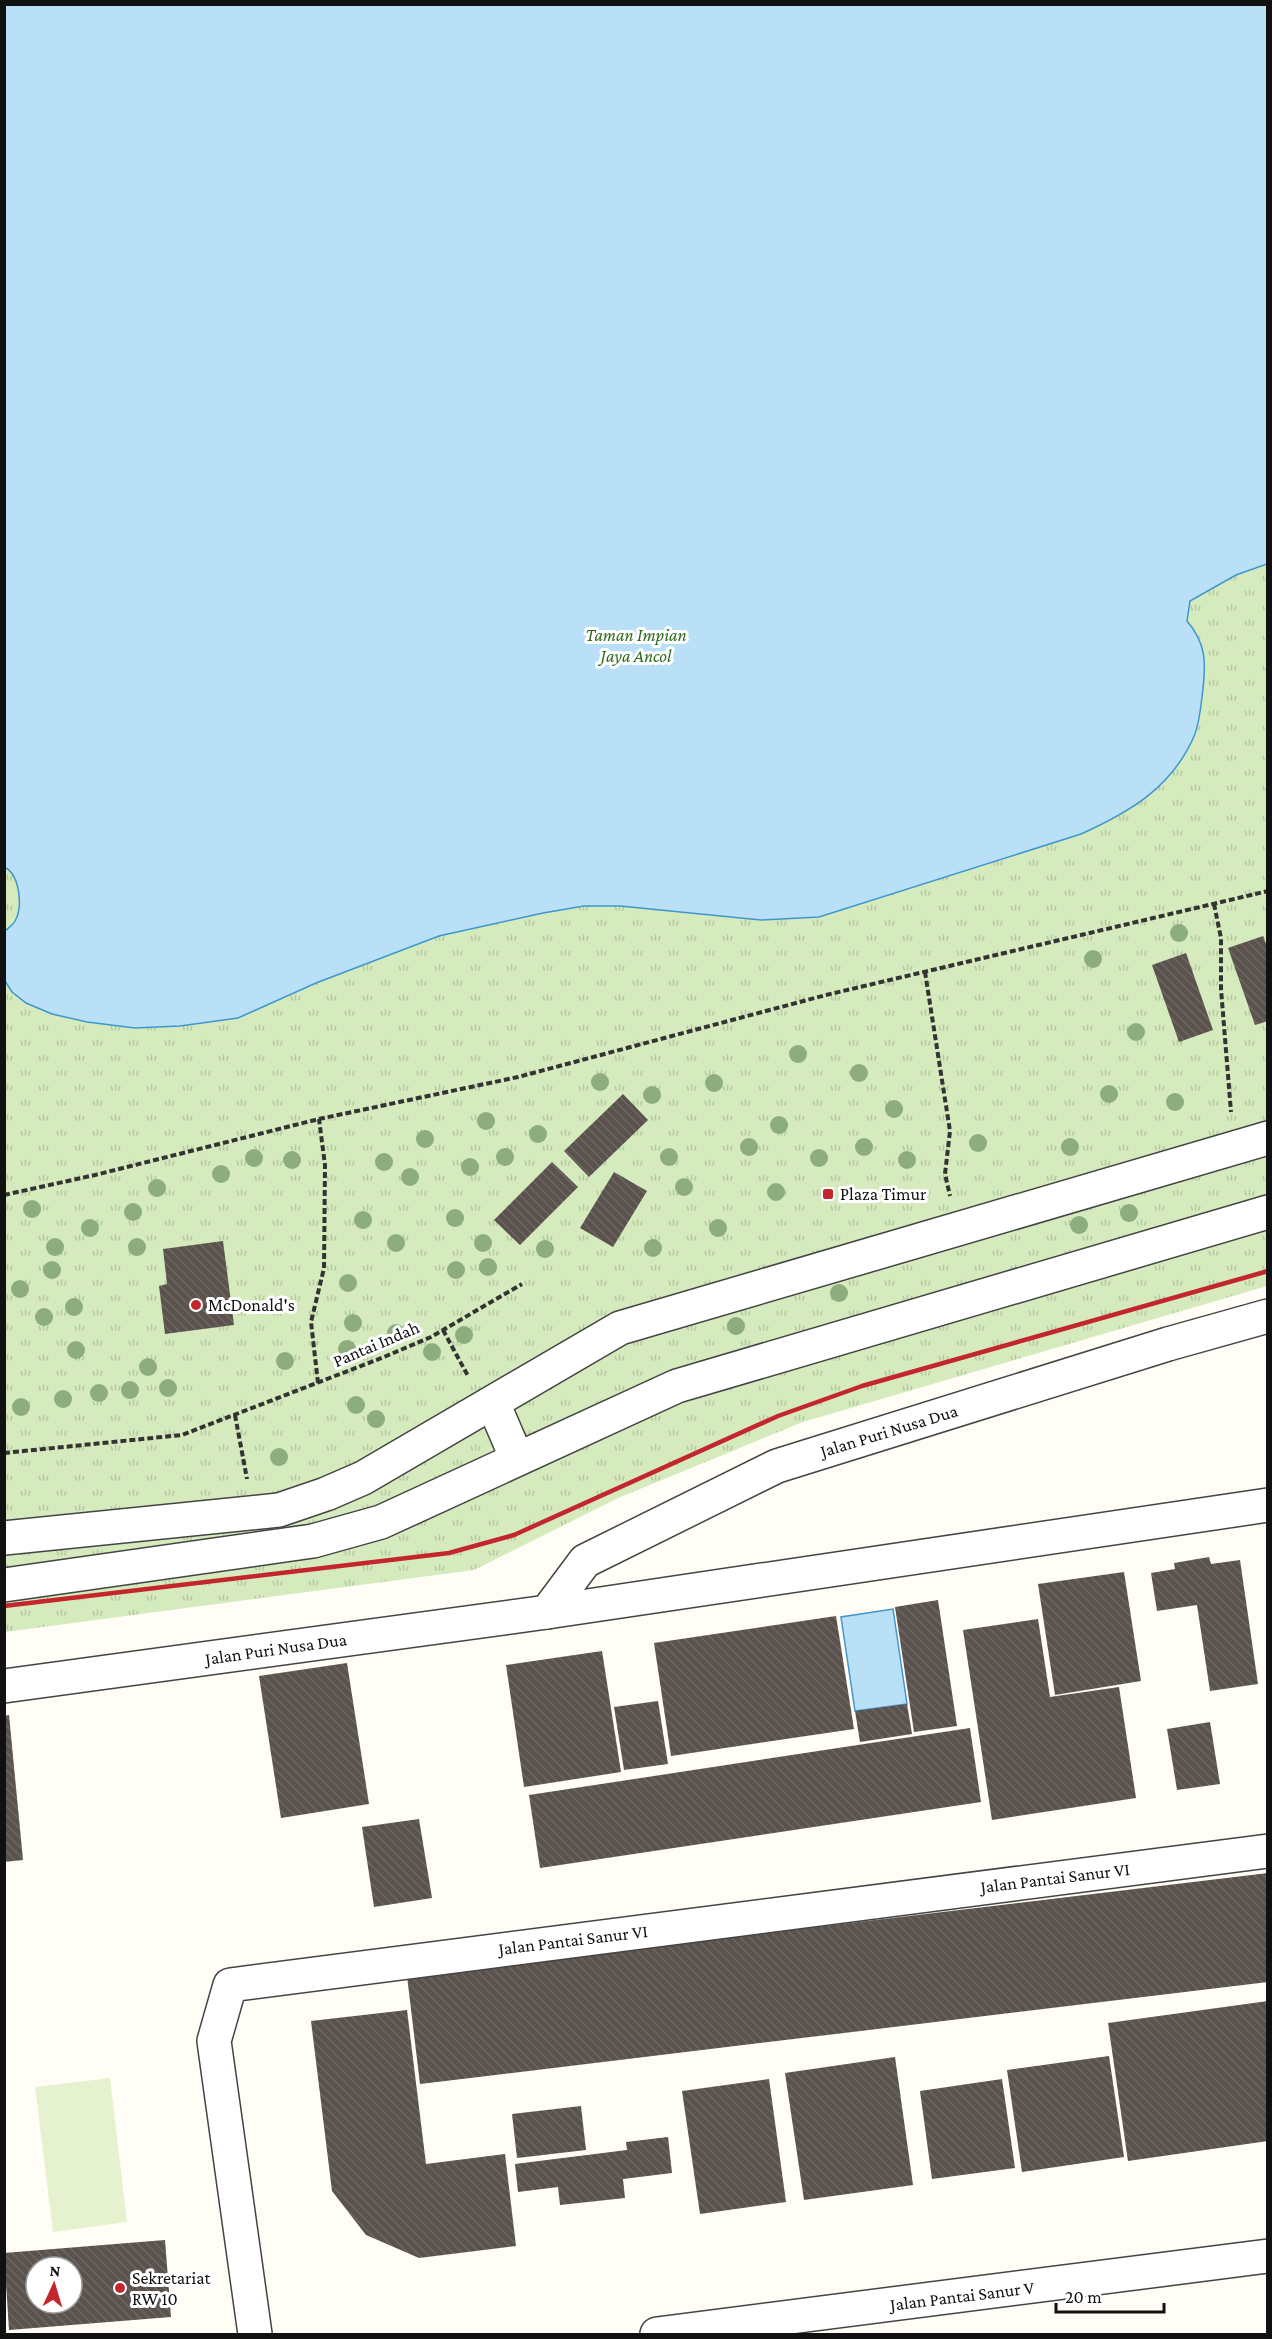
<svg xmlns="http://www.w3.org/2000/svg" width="1272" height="2339" font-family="'Crimson Pro',serif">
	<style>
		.park { fill: url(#park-tufts) }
		.pitch { fill: #e6f2cf }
		.water { fill: #b9e0f7; stroke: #3f96cf; stroke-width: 1.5 }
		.building { fill: url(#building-back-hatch); fill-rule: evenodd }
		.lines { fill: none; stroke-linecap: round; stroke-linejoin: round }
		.minor-casing { stroke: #444; stroke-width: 36 }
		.tertiary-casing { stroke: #444; stroke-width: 36 }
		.path { stroke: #333; stroke-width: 4; stroke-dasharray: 6 3; stroke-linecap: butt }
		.minor { stroke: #fff; stroke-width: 33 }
		.tertiary { stroke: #fff; stroke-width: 33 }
		.rail { stroke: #c4262e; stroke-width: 4.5 }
		.tree { fill: #8dad7f }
		.poi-dot { fill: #c4262e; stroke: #fff; stroke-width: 2 }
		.labels { text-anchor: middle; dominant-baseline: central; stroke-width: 6; stroke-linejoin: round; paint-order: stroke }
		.park-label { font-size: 18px; font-style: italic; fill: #2f6b1f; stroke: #fff }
		.poi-label { font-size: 18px; fill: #111; stroke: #fff; text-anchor: start }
		.street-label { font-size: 18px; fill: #111; stroke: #fff }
	</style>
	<defs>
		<pattern id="park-tufts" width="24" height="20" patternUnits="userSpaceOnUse" patternTransform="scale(1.5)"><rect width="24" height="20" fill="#d5ebbd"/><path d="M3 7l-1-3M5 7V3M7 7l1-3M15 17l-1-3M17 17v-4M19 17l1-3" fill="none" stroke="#b6c8a1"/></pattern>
		<pattern id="building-back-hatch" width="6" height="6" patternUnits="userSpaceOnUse" patternTransform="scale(1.5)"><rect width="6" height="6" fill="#5a524d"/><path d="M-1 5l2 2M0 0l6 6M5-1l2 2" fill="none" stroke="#6d6662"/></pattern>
	</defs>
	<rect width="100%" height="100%" fill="#fffdf5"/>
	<polygon class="park" points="4,5 1267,5 1267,1286 803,1422 618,1498 474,1570 5,1632"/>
	<polygon class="pitch" points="110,2078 127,2222 53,2232 35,2087"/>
	<g class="water">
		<path d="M5,4L1267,5V564L1236,575L1190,601L1187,621C1206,643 1206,662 1203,689C1201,704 1200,720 1195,734C1173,787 1130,812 1081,834L819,917L761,920L620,906H584L543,913L439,936L316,983L238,1018L180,1026L135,1028L87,1022L52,1014L26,1003L12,992L5,981V931C8,928 13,925 15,921C23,907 20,874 4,867Z"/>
		<polygon points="893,1609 907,1704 855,1711 841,1617"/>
	</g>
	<g class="building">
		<polygon points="1263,936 1268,949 1268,1021 1255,1025 1228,948"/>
		<polygon points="1186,953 1213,1030 1179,1042 1152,965"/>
		<polygon points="623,1094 648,1120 589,1177 564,1151"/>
		<polygon points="552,1162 578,1187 520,1245 494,1220"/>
		<polygon points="614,1172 647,1191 613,1247 580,1228"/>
		<polygon points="223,1241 234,1325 165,1334 159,1286 167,1284 163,1249"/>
		<polygon points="1209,1557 1211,1564 1240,1560 1258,1684 1210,1691 1197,1605 1157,1611 1151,1573 1175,1569 1174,1563"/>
		<polygon points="1124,1572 1141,1681 1055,1695 1038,1584"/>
		<polygon points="938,1600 957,1726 914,1732 895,1607"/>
		<polygon points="836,1616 854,1729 671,1756 654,1643"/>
		<polygon points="1038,1619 1050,1697 1119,1687 1136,1798 992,1820 963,1630"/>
		<polygon points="602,1651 621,1772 524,1787 506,1665"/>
		<polygon points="347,1663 369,1804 281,1818 259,1676"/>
		<polygon points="658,1701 668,1764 624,1770 614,1707"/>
		<polygon points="907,1704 912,1734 860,1742 855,1711"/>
		<polygon points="9,1715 23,1860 4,1862 4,1716"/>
		<polygon points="1210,1722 1220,1784 1177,1790 1167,1729"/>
		<polygon points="970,1728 981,1802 540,1868 529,1795"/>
		<polygon points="419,1819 432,1898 374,1907 362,1827"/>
		<polygon points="1268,1873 1268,1982 420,2084 407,1976"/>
		<polygon points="1268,2001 1268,2141 1128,2161 1108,2023"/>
		<polygon points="407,2010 426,2164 505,2154 516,2246 419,2258 366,2235 332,2191 311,2021"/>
		<polygon points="1109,2056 1124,2157 1022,2172 1007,2070"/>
		<polygon points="895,2057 913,2185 804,2200 785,2073"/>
		<polygon points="769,2079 786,2202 700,2214 682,2091"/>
		<polygon points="1002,2079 1015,2168 932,2179 920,2091"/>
		<polygon points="581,2106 586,2150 517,2158 512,2114"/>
		<polygon points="668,2137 672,2173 623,2179 625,2198 560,2205 558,2187 518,2192 515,2164 627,2150 626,2142"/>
		<path d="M165,2240L171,2317L9,2330L4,2253ZM36,2267H72V2303H36Z"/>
	</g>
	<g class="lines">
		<g class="minor-casing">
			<g id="minor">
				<polyline points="547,1612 585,1561 777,1466 1168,1344 1268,1316"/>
				<polyline points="4,1686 547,1612 1268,1505"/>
				<polyline points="255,2334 214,2041 230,1985 1268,1851"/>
				<polyline points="657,2334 1268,2256"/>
			</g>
		</g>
		<g class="tertiary-casing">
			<g id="tertiary">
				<polyline points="493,1403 517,1459"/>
				<polyline points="4,1538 279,1510 326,1494 363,1478 620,1328 1268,1138"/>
				<polyline points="4,1585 313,1541 381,1522 677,1386 1268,1212"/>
			</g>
		</g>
		<g class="path">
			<polyline points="1214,904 1221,938 1221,989 1231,1112"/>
			<polyline points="925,972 950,1131 945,1174 950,1196"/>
			<polyline points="4,1195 95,1175 319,1119 518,1077 826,995 1268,891"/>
			<polyline points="443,1330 468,1376"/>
			<polyline points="318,1383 311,1322 324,1268 325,1165 319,1119"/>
			<polyline points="235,1415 247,1479"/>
			<polyline points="4,1453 182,1435 384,1357 431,1337 522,1284"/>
		</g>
		<use href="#minor" class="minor"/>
		<use href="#tertiary" class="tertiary"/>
		<polyline class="rail" points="4,1606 449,1553 514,1535 778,1416 862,1386 1268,1271"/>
	</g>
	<g class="tree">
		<circle cx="1179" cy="933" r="9"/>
		<circle cx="1093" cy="959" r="9"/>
		<circle cx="1136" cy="1032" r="9"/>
		<circle cx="798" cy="1054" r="9"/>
		<circle cx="859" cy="1073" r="9"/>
		<circle cx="600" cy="1082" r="9"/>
		<circle cx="714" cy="1083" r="9"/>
		<circle cx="1109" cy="1094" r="9"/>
		<circle cx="652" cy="1095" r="9"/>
		<circle cx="1175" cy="1102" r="9"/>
		<circle cx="894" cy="1109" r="9"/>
		<circle cx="486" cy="1121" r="9"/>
		<circle cx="779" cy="1125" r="9"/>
		<circle cx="538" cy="1134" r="9"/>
		<circle cx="425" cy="1139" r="9"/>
		<circle cx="978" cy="1143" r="9"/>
		<circle cx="749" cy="1147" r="9"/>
		<circle cx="864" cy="1147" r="9"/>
		<circle cx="1070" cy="1147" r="9"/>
		<circle cx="505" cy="1157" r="9"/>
		<circle cx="669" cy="1157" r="9"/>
		<circle cx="254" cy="1158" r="9"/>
		<circle cx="819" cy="1158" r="9"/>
		<circle cx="292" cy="1160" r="9"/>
		<circle cx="907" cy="1160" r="9"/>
		<circle cx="384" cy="1162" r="9"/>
		<circle cx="470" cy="1167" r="9"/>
		<circle cx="221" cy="1174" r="9"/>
		<circle cx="410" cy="1177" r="9"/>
		<circle cx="684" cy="1187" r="9"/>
		<circle cx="157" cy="1188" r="9"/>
		<circle cx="776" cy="1192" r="9"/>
		<circle cx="32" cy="1209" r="9"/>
		<circle cx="133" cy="1212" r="9"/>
		<circle cx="1129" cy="1213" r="9"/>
		<circle cx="455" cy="1218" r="9"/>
		<circle cx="363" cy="1220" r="9"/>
		<circle cx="1079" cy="1225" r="9"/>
		<circle cx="90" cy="1228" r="9"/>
		<circle cx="718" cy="1228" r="9"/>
		<circle cx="396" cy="1243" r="9"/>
		<circle cx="483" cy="1243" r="9"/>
		<circle cx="55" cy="1247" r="9"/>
		<circle cx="137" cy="1247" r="9"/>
		<circle cx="653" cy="1248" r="9"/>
		<circle cx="545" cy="1249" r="9"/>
		<circle cx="488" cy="1267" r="9"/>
		<circle cx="52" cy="1270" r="9"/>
		<circle cx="456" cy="1270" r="9"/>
		<circle cx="348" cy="1283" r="9"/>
		<circle cx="20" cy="1289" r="9"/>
		<circle cx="839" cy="1293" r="9"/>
		<circle cx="74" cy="1307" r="9"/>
		<circle cx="44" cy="1317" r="9"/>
		<circle cx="353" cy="1323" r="9"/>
		<circle cx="736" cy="1326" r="9"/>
		<circle cx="396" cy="1333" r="9"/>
		<circle cx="464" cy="1335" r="9"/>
		<circle cx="347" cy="1349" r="9"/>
		<circle cx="76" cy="1350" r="9"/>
		<circle cx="432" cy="1352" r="9"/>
		<circle cx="285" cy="1361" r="9"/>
		<circle cx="148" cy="1367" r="9"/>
		<circle cx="168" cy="1388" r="9"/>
		<circle cx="130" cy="1390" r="9"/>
		<circle cx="99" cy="1393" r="9"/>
		<circle cx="63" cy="1399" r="9"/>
		<circle cx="356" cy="1405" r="9"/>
		<circle cx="21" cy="1407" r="9"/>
		<circle cx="376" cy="1419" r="9"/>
		<circle cx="279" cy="1457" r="9"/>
	</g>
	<g class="poi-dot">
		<rect x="822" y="1188" width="12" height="12" rx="3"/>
		<circle cx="196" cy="1305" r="6"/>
		<circle cx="120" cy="2288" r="6"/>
	</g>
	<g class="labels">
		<g class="park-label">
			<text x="636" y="635">Taman Impian<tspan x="636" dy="21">Jaya Ancol</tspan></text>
		</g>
		<g class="poi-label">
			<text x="840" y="1194">Plaza Timur</text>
			<text x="208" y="1305">McDonald's</text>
			<text x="132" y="2278">Sekretariat<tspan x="132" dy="21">RW 10</tspan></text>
		</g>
		<g class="street-label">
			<text transform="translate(376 1344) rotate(-23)">Pantai Indah</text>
			<text transform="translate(889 1431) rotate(-17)">Jalan Puri Nusa Dua</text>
			<text transform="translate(276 1649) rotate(-8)">Jalan Puri Nusa Dua</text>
			<text transform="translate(1055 1878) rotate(-7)">Jalan Pantai Sanur VI</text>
			<text transform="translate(573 1940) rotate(-7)">Jalan Pantai Sanur VI</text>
			<text transform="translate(962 2296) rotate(-7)">Jalan Pantai Sanur V</text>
		</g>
	</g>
	<rect width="1272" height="2339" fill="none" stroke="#111111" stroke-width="12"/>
	<g transform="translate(54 2285) rotate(4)"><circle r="28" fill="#ffffff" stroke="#a0a0a0" stroke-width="1.5"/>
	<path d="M0-4.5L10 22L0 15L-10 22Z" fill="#c4262e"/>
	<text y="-9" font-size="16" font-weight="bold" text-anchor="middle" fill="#111111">N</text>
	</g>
	<path d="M1056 2303v9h108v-9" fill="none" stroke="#111111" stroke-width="3"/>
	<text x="1065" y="2303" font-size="18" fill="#111111" stroke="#ffffff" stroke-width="4.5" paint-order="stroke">20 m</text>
</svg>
